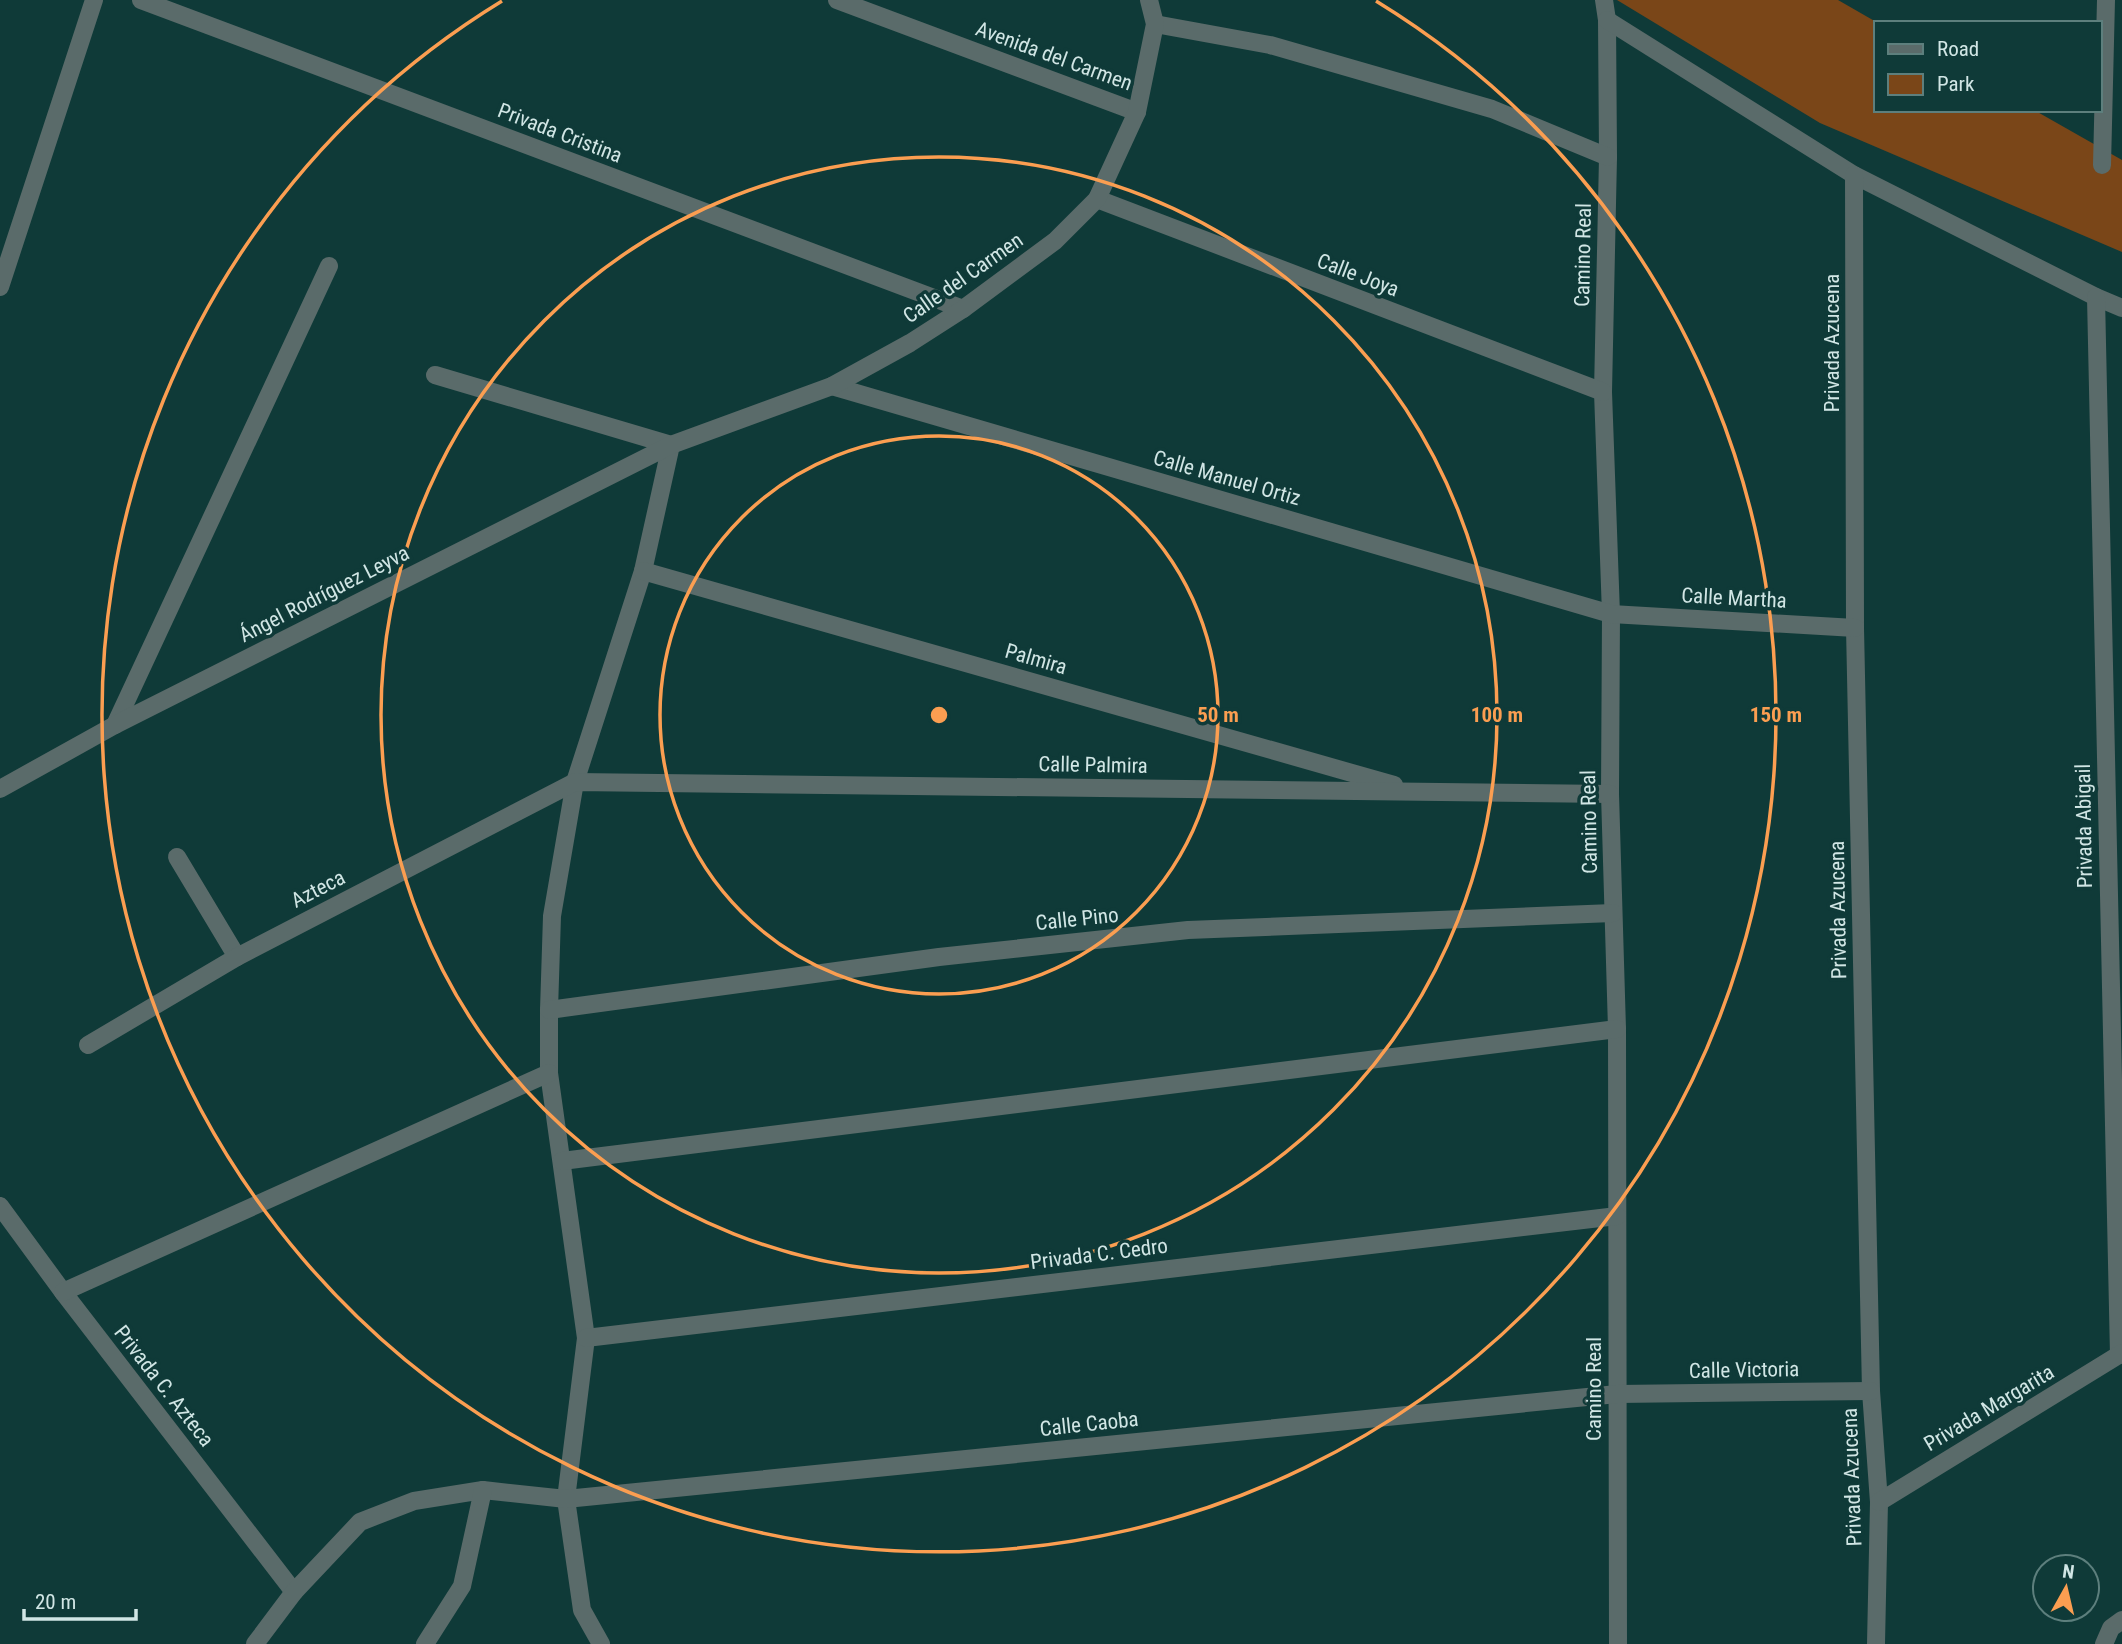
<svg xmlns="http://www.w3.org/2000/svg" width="2122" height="1644" font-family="'Roboto Condensed',sans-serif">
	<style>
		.green { fill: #7a4618 }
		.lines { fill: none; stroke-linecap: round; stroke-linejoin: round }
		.minor { stroke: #5a6b6a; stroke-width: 18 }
		.ring { fill: none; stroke: #fb9e51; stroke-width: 3.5 }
		.labels { text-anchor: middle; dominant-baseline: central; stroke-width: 7; stroke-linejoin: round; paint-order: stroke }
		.street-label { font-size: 21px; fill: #d1e6e5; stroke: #0f3a38 }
		.centre { fill: #fb9e51; stroke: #0f3a38; stroke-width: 3.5 }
		.ring-label { font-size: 21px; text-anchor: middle; font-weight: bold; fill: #fb9e51; stroke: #0f3a38; stroke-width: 7; stroke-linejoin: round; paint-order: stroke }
	</style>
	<rect width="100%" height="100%" fill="#0f3a38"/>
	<polygon class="green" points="1617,0 1838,0 1878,23 1875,23 1875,110 2034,110 2122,160 2122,252 1820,123"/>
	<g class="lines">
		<g class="minor">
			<polyline points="141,0 963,309"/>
			<polyline points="837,0 1137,112"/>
			<polyline points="1604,0 1607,20 1608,157 1603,392 1611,614 1610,794 1617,1029 1618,1644"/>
			<polyline points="1607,20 1854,175 2096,297 2122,308"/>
			<polyline points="1155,24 1270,45 1492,109 1608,157"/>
			<polyline points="2102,165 2106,0"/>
			<polyline points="1854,175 1855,628 1871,1391 1879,1502 1876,1644"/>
			<polyline points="1097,199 1603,392"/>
			<polyline points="0,287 94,0"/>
			<polyline points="2096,297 2119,1355"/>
			<polyline points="435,375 671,445 643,571 575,782 552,916 549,1010 549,1073 586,1338 566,1499 582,1610 601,1644"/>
			<polyline points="832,386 1611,614 1855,628"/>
			<polyline points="643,571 1394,785"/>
			<polyline points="115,725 329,266"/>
			<polyline points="0,789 115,725 671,445 832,386 910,343 963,309 1055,241 1097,199 1137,112 1155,24 1149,0"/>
			<polyline points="177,857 237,957"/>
			<polyline points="549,1010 939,957 1188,930 1613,913"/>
			<polyline points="88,1045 237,957 575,782 1610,794"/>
			<polyline points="562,1161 1617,1029"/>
			<polyline points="0,1206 63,1292 294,1592"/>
			<polyline points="63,1292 549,1073"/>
			<polyline points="586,1338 1617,1216"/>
			<polyline points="1879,1502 2122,1353"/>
			<polyline points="255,1644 294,1592 360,1522 414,1501 483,1490 566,1499 1617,1394 1871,1391"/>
			<polyline points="425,1644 462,1586 483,1490"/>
			<polyline points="2104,1644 2111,1628 2122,1620"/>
		</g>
	</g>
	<g class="ring">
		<circle cx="939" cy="715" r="279"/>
		<circle cx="939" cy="715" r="558"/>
		<path d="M1376 1A837 837 0 1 1 502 1"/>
	</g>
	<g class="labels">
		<g class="street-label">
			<text transform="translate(1054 56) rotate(20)">Avenida del Carmen</text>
			<text transform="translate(560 133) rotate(21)">Privada Cristina</text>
			<text transform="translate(1583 255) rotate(-89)">Camino Real</text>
			<text transform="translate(1358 275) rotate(21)">Calle Joya</text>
			<text transform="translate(963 278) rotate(-35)">Calle del Carmen</text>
			<text transform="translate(1832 343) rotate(-90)">Privada Azucena</text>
			<text transform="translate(1227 478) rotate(16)">Calle Manuel Ortiz</text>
			<text transform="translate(324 594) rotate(-27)">Ángel Rodríguez Leyva</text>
			<text transform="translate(1734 598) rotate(3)">Calle Martha</text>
			<text transform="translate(1036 659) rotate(16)">Palmira</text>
			<text transform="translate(1093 765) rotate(1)">Calle Palmira</text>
			<text transform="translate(1589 822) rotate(-91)">Camino Real</text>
			<text transform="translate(2084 826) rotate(-91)">Privada Abigail</text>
			<text transform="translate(318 889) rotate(-27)">Azteca</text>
			<text transform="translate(1838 910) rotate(-91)">Privada Azucena</text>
			<text transform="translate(1077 919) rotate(-6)">Calle Pino</text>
			<text transform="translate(1099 1254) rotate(-7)">Privada C. Cedro</text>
			<text transform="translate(1744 1370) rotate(-1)">Calle Victoria</text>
			<text transform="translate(164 1386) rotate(52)">Privada C. Azteca</text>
			<text transform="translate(1594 1389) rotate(-90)">Camino Real</text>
			<text transform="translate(1989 1408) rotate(-31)">Privada Margarita</text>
			<text transform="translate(1089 1424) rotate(-6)">Calle Caoba</text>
			<text transform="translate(1852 1477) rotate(-92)">Privada Azucena</text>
		</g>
	</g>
	<circle cx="939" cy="715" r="10" class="centre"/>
	<g class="ring-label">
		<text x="1218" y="722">50 m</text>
		<text x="1497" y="722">100 m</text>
		<text x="1776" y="722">150 m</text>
	</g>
	<rect x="1874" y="21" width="228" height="91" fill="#0f3a38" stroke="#5d7f7d" stroke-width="2"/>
	<rect x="1888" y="44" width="35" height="10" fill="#5a6b6a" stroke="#5d7f7d" stroke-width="2"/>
	<text x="1937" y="56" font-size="21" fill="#d1e6e5">Road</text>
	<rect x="1888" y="74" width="35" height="21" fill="#7a4618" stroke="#5d7f7d" stroke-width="2"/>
	<text x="1937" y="91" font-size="21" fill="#d1e6e5">Park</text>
	<g transform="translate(2066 1588) rotate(8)"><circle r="33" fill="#0f3a38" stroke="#5d7f7d" stroke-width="2"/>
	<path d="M0-5L12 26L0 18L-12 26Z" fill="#fb9e51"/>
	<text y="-10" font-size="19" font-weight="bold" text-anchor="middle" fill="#d1e6e5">N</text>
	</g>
	<path d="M24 1609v10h112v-10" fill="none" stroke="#d1e6e5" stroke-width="3.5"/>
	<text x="35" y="1609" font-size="21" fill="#d1e6e5" stroke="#0f3a38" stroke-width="5" paint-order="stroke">20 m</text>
</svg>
